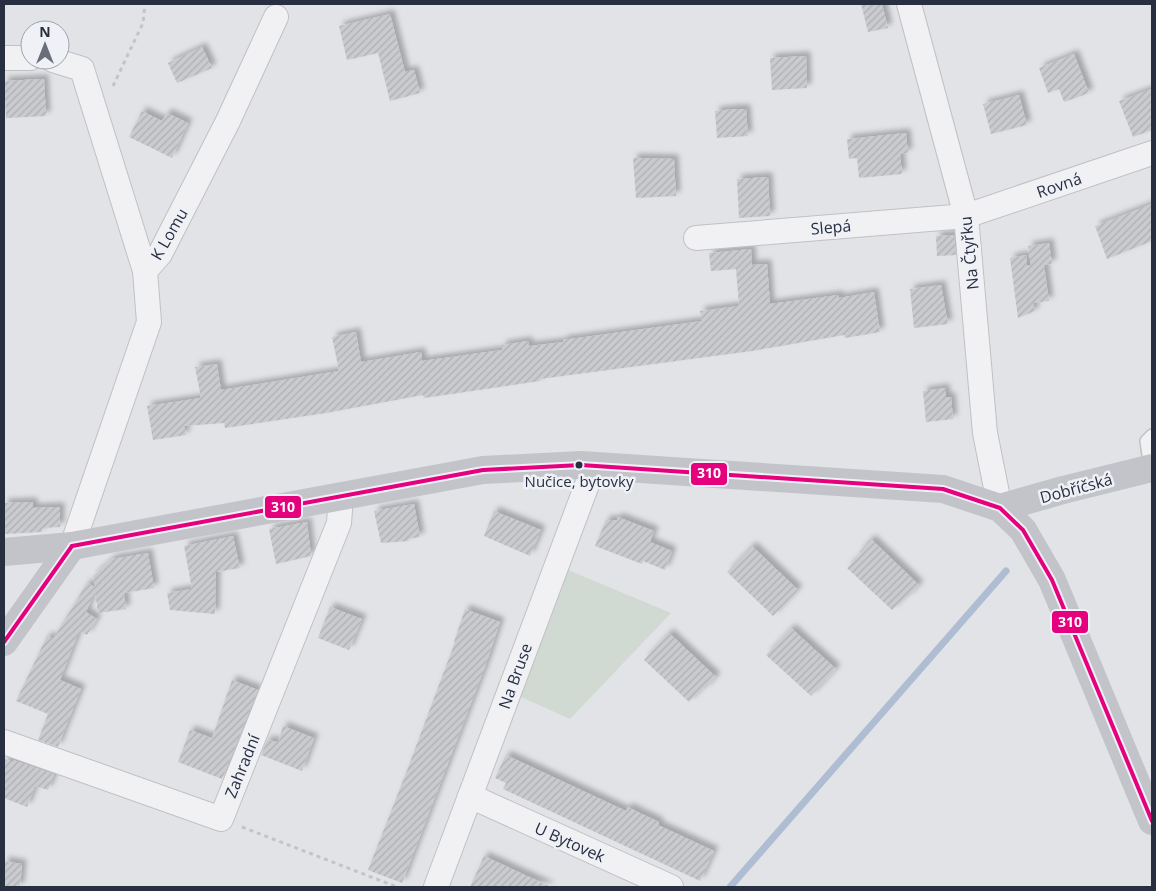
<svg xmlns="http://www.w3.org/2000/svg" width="1156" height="891" font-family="'Open Sans',sans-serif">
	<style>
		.grass { fill: #d1dad2 }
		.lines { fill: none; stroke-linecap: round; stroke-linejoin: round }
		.stream { stroke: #afbdd3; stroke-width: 7 }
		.building { fill: url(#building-hatch); filter: url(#shadow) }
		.lane-casing { stroke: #bfc1c5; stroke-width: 14 }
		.street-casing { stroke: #bfc1c5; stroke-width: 26 }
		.path { stroke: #c3c4ca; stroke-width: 3; stroke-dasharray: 4 4; stroke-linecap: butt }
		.lane { stroke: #f1f1f3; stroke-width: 11 }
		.street { stroke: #f1f1f3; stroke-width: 24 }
		.secondary { stroke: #c2c4c9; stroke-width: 28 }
		.bus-1-casing { stroke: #eff1f6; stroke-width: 8 }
		.bus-1 { stroke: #e5007d; stroke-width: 4 }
		.bus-dot { fill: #282f40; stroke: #eff1f6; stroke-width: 2 }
		.labels { text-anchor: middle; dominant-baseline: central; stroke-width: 5; stroke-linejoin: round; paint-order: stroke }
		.bus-label { font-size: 15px; fill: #282f40; stroke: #eff1f6 }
		.street-label { font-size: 16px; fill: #282f40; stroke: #eff1f6 }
		.line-badge { stroke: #eff1f6; stroke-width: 2 }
		.badge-label { font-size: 14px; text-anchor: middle; font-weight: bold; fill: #fff }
	</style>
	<defs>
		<pattern id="building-hatch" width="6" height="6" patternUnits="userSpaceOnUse" patternTransform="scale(1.25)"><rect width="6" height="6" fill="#c9cbcf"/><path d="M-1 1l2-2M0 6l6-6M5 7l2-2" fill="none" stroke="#adafb3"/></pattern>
		<filter id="shadow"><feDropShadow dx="4.5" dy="-4.5" stdDeviation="2.5" flood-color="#0004"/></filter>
	</defs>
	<rect width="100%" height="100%" fill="#e1e3e7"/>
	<polygon class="grass" points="568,570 671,613 570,719 519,696"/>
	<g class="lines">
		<polyline class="stream" points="730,887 1006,571"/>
	</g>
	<g class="building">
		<polygon points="861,4 882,4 888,28 868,32"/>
		<polygon points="390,14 405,72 414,70 420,93 390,101 378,53 347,60 339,26"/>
		<polygon points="202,47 212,68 177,83 168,63"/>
		<polygon points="1074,54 1089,93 1064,102 1059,89 1048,93 1039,68"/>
		<polygon points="806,56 807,88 772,90 770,58"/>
		<polygon points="44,79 46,116 6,118 4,81"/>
		<polygon points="1152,89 1152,130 1133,137 1119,101"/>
		<polygon points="1019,95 1027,125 991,134 983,104"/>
		<polygon points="736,109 746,109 748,136 717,138 715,111"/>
		<polygon points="142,111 162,121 167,113 188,123 172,158 129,137"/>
		<polygon points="906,133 908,153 900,154 902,174 859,178 857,158 849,159 847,139"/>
		<polygon points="633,158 674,159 676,196 636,198"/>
		<polygon points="768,177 770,216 739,218 737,179"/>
		<polygon points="1152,204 1152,241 1107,259 1095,226"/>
		<polygon points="954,235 956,255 937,256 936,236"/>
		<polygon points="1049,243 1052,264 1044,265 1049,301 1033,303 1035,311 1018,318 1010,258 1026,255 1027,266 1031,265 1028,246"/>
		<polygon points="751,249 752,265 767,264 770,304 839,295 839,298 874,292 880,332 845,338 844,335 752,351 540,379 540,381 424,398 423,395 326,413 225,428 224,423 184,426 186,435 153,440 147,406 201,398 195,367 217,364 221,390 339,371 332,337 356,332 361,362 421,352 422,361 502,350 502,345 528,341 529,346 563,342 563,340 702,321 700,311 739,306 736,269 711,271 709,253"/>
		<polygon points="941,285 948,324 914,328 910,289"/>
		<polygon points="945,388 946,397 951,397 953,419 926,422 923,391"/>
		<polygon points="33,502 33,508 60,507 60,527 42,528 42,532 4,534 4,503"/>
		<polygon points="414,504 420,537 408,539 409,541 381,543 374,511"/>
		<polygon points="494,511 541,530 530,556 484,536"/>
		<polygon points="618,517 654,531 650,542 672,551 665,570 643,561 642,564 595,546 606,520 617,520"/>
		<polygon points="307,522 311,556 276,564 269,529"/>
		<polygon points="233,536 240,568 216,572 215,614 170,610 167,593 192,589 184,546"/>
		<polygon points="871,539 919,585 908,597 906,596 892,610 847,568 861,554 859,552"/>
		<polygon points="752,546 798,590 773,616 727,572"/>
		<polygon points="148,553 154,588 124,593 126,609 98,613 95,591 86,612 97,619 87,635 79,631 60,680 81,689 64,731 58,747 38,740 48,714 16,701 47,636 53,639 87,583 95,587 93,576 112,559"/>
		<polygon points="330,607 362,619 349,650 318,638"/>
		<polygon points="465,609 500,622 486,664 402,883 368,870 406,773 455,642 454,642"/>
		<polygon points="791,628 836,669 811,696 766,655"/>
		<polygon points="669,633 716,677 705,689 703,688 689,702 644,660"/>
		<polygon points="232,680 258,690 222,779 178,762 190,730 212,738"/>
		<polygon points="283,726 314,738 302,771 261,755 267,740 278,742"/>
		<polygon points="506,755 626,811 628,807 644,815 659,822 658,825 714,851 700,881 503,789 506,783 495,778"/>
		<polygon points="4,759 13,762 13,760 54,774 48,790 35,786 27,807 4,798"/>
		<polygon points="484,856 551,887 470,887"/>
		<polygon points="4,861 22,864 20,887 4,887"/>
	</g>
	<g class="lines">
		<g class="lane-casing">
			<polyline id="lane" points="1150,469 1146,441 1152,435"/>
		</g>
		<g class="street-casing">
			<g id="street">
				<polyline points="909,4 966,216 985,433 1000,508"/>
				<polyline points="4,58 30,58"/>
				<polyline points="53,60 82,69 145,271 149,322 72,546"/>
				<polyline points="696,238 966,216 1152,153"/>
				<polyline points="145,271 160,254 228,121 276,17"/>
				<polyline points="4,742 221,819 339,523 341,497"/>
				<polyline points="470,796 671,887"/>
				<polyline points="436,887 594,466"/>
			</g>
		</g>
		<g class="path">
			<polyline points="113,86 143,23 145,4"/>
			<polyline points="242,827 397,887"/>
		</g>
		<use href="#lane" class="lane"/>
		<use href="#street" class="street"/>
		<g class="secondary">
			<polyline points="1000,508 1063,490 1152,468"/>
			<polyline points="4,552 72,546 483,470 581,465 943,489 1000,508 1023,530 1052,580 1152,821"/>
			<polyline points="4,642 72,546"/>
		</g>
		<g class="bus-1-casing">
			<g id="bus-1">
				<polyline points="72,546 483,470 581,465 943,489 1000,508 1023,530 1052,580 1152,821"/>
				<polyline points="4,642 72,546"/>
			</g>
		</g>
		<use href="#bus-1" class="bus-1"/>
	</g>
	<circle class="bus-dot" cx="579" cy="465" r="4.5"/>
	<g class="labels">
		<g class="bus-label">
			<text x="579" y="481">Nučice, bytovky</text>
		</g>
		<g class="street-label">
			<text transform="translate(1059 185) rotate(-19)">Rovná</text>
			<text transform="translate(831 227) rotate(-5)">Slepá</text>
			<text transform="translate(169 234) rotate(-60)">K Lomu</text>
			<text transform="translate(969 253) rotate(-96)">Na Čtyřku</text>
			<text transform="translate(1076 488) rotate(-15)">Dobříčská</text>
			<text transform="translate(515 676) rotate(-70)">Na Bruse</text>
			<text transform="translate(242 766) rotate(-68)">Zahradní</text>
			<text transform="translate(570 842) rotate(24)">U Bytovek</text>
		</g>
	</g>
	<g class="line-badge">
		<rect x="690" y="462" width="38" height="24" rx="5" fill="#e5007d"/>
		<rect x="264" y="495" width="38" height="24" rx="5" fill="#e5007d"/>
		<rect x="1051" y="610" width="38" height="24" rx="5" fill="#e5007d"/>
	</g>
	<g class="badge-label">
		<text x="709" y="478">310</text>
		<text x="283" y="512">310</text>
		<text x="1070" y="627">310</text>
	</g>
	<rect width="1156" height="891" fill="none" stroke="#282f40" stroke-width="10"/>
	<g transform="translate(45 45)"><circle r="24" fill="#eff1f6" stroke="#9fa3ad"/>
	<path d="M0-4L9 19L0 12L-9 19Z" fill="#696e7a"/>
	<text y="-8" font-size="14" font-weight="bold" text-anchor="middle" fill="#282f40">N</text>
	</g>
</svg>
